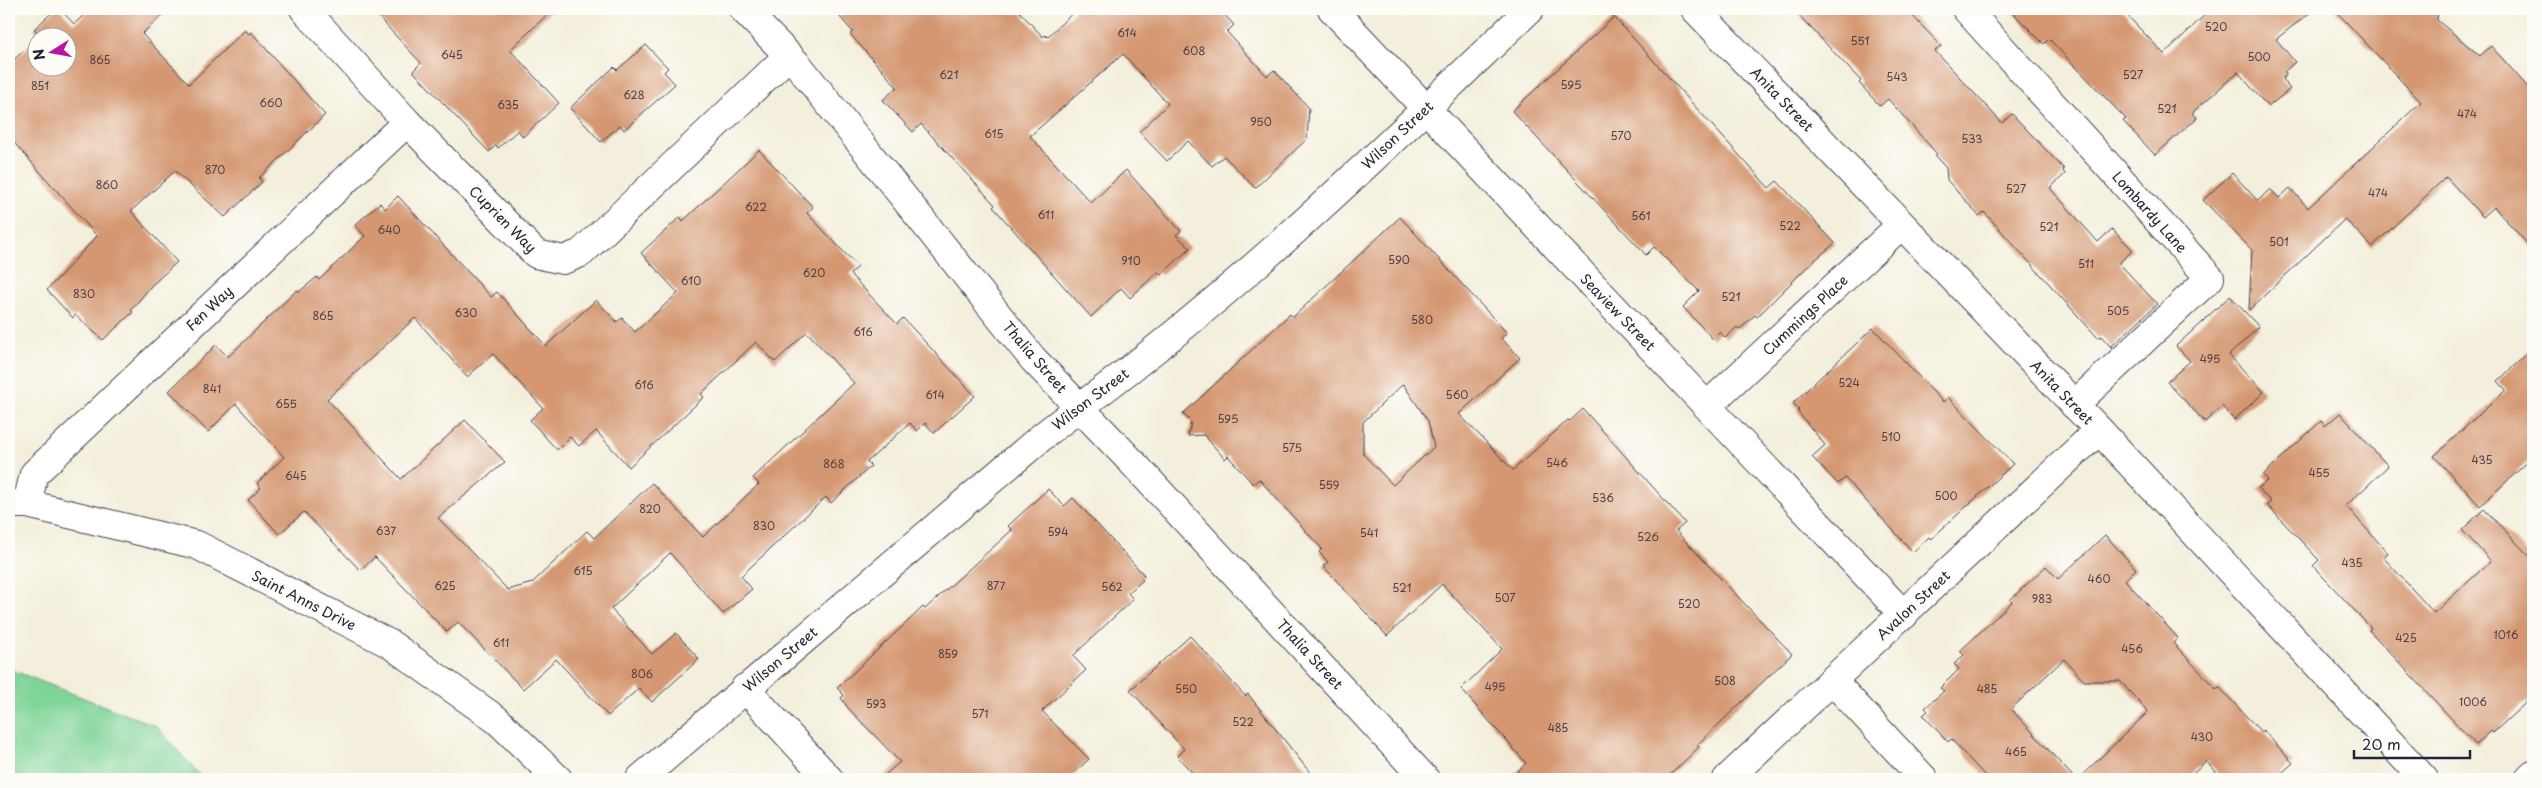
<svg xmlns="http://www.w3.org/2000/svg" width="2542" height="788" font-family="'Playpen Sans',sans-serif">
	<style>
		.green { fill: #7fd497; stroke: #507b69 }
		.building { fill: #d49771; fill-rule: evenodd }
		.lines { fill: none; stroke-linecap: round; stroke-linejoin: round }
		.minor-casing { stroke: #414153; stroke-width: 30 }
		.tertiary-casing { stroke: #414153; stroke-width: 30 }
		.minor { stroke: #fff; stroke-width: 28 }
		.tertiary { stroke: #fff; stroke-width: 28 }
		.labels { text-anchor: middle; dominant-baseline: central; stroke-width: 5; stroke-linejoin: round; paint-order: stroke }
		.number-label { font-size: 11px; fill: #4e3f48 }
		.street-label { font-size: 14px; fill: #22223b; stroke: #fdfcf7 }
	</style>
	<rect width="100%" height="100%" fill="#fdfcf7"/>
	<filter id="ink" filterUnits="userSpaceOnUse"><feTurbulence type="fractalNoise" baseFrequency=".02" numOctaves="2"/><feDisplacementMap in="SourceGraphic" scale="10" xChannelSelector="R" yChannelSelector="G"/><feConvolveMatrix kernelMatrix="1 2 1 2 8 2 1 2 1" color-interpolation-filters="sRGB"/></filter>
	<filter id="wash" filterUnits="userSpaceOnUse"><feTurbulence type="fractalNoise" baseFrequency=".0096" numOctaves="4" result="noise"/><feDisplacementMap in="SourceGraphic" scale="20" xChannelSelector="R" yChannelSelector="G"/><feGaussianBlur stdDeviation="1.12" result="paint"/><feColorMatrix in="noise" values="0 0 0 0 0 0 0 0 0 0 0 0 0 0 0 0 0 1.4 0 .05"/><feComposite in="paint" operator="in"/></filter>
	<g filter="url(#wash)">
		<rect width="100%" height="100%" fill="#f3efdc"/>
		<polygon class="green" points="9,669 156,726 203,779 9,779"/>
		<g id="blocks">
			<g class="building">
				<polygon points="56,9 60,9 74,24 91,9 169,9 142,34 189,84 245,30 249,34 251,32 325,115 259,178 262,182 225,217 175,171 131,211 177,262 151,286 131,310 133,312 103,340 75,315 73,318 47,290 97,236 9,137 9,64 38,38 38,68 68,68 68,38 38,38 41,35 34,29"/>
				<polygon points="371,9 553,9 510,50 559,103 523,137 518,130 498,148 496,145 489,152 413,71 421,63"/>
				<polygon points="833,9 1017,9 1043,37 1045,35 1047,37 1077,9 1219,9 1234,25 1227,32 1267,76 1274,70 1309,108 1307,139 1255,188 1224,156 1212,166 1188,141 1167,161 1139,132 1168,104 1123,54 1030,136 1091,203 1126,170 1181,231 1176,235 1190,248 1161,275 1158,272 1130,298 1121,288 1091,317 993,207 995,205 921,124 913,132 883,100 897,87 850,34 853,32"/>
				<polygon points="1793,9 1906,9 1941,46 1935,51 2002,123 2012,114 2064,169 2063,171 2065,174 2050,188 2098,242 2112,229 2133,250 2119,263 2157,304 2111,347 2101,336 2098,338 1984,212 1979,216 1947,180 1946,168 1935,156 1937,154 1888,99 1880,106 1859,83 1861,81"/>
				<polygon points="2009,9 2121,9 2164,54 2211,9 2315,9 2276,39 2295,62 2284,72 2287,74 2282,79 2290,89 2268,107 2238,72 2192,113 2197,118 2155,155 2123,121 2126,119 2049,39 2044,44"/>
				<polygon points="2334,9 2438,9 2437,20 2480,56 2491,46 2533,93 2533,250 2494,207 2483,217 2446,177 2372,247 2345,219 2249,310 2252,250 2203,200 2232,173 2258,201 2270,189 2279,198 2290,188 2308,208 2421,102"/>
				<polygon points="1614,17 1769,188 1777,181 1835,243 1809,265 1757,317 1755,315 1740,329 1737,327 1725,338 1720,332 1713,339 1683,307 1699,291 1654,247 1646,255 1512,111"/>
				<polygon points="646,45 668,68 664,72 675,84 624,130 620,125 601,142 570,108 614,67 617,70"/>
				<path d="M759,150L813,207L807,213L858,267L850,274L897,324L903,318L975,396L934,433L925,423L917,431L910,423L867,462L871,466L831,503L826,497L741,576L752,589L723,614L670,553L611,609L652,654L676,633L699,659L652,702L639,688L608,716L556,659L523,689L458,622L447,632L375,557L360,570L304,512L279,534L248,500L261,488L257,483L284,457L236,404L208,432L169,391L216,345L228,357L297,290L299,292L317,277L319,280L365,236L355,225L380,203L385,209L398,196L491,297L497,292L546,346L596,300L617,322L622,318L635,332L678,293L641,253L680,217L683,221ZM415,318L467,377L493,354L543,408L530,420L557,450L570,437L579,446L596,431L629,467L704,397L701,394L756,342L775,362L807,332L854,383L753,478L759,484L703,537L652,483L594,538L587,531L532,583L508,590L438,518L505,462L465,420L401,479L327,399Z"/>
				<path d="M1400,217L1507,333L1501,338L1520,358L1459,414L1513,470L1568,420L1570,421L1583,409L1685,523L1676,531L1792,654L1697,745L1699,747L1666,779H1510L1526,763L1461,689L1502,649L1442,584L1387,636L1323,566L1328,562L1319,552L1322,549L1259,479L1253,484L1228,456L1225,459L1204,435L1188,436L1191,422L1183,414L1290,314L1293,317ZM1403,384L1428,421L1434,447L1393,485L1363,454V422Z"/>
				<polygon points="2230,296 2259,327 2229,355 2264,392 2234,420 2222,406 2205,422 2167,382 2190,361 2176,346"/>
				<polygon points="1873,328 1943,402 1948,397 2013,464 1931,539 1929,537 1913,552 1845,478 1838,484 1812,457 1825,445 1797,411 1799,409 1793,403"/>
				<polygon points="2533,348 2533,457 2480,506 2434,456 2506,390 2498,381"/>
				<polygon points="2340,413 2388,466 2346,506 2388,553 2383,557 2434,613 2491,561 2462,530 2484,509 2533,560 2533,696 2493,733 2491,731 2476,745 2369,630 2371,628 2313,566 2319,560 2267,505 2271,502 2258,488 2268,480 2263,475 2321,421 2325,426"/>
				<polygon points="1048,489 1064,506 1073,498 1144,575 1141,578 1143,580 1128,593 1133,599 1073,656 1086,670 1042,711 1089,759 1068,779 880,779 900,762 848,708 841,698 844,695 837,688 923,607 925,609 1012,530 1008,526"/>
				<polygon points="2105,535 2136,569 2125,580 2178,638 2173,643 2216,689 2219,687 2261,732 2263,730 2293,763 2275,779 2223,779 2206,761 2186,779 2078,779 2148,712 2120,681 2084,681 2064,659 2011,709 2075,779 1988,779 1951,739 1948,742 1923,715 1928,711 1925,708 1944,691 1940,688 1959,669 1954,664 1964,655 1960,651 2012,602 2010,600 2046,566 2058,579"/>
				<polygon points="1190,636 1245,696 1248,694 1315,779 1198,779 1177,756 1184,749 1130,690"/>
			</g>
		</g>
	</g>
	<g filter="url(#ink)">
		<use href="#blocks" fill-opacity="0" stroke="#414153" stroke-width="1"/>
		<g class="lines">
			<g class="minor-casing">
				<g id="minor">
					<polyline points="304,9 407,122 536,254 563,260 581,253 788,56"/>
					<polyline points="1332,9 1904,615"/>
					<polyline points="1695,9 2099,430 2424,779"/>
					<polyline points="1966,9 2210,278 2074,405"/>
					<polyline points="1708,405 1901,225"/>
					<path d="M1080,407C1241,289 1386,147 1530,9"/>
					<polyline points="27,504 34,474 407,122"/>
					<polyline points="1832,680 1924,779"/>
					<polyline points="745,688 829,779"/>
					<polyline points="1727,779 2099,430"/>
					<polyline points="2529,779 2533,775"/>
				</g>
			</g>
			<g class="tertiary-casing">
				<g id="tertiary">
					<polyline points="743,9 798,65 1033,359 1131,461 1425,779"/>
					<polyline points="9,504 27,504 197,545 390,644 497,720 558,779"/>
					<polyline points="640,779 1044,435 1080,407"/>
				</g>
			</g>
			<use href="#minor" class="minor"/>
			<use href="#tertiary" class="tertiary"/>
		</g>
	</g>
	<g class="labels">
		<g class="number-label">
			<text x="2216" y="26">520</text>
			<text x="1127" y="32">614</text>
			<text x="1860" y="40">551</text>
			<text x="1194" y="50">608</text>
			<text x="452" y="54">645</text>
			<text x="2259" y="56">500</text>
			<text x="100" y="59">865</text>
			<text x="949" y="74">621</text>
			<text x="2133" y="74">527</text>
			<text x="1897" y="76">543</text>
			<text x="1571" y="84">595</text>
			<text x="40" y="85">851</text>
			<text x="634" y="94">628</text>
			<text x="271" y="102">660</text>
			<text x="508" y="104">635</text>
			<text x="2167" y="108">521</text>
			<text x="2467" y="113">474</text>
			<text x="1261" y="121">950</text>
			<text x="994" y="133">615</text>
			<text x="1621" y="135">570</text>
			<text x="1972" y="138">533</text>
			<text x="215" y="169">870</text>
			<text x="107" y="184">860</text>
			<text x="2016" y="188">527</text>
			<text x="2378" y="192">474</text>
			<text x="756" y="206">622</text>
			<text x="1046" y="214">611</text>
			<text x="1641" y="215">561</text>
			<text x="1790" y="225">522</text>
			<text x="2049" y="226">521</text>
			<text x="389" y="229">640</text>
			<text x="2279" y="241">501</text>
			<text x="1399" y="259">590</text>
			<text x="1131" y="260">910</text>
			<text x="2086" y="263">511</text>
			<text x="814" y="272">620</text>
			<text x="691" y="280">610</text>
			<text x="84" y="293">830</text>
			<text x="1731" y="296">521</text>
			<text x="2118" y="310">505</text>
			<text x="466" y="312">630</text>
			<text x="323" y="315">865</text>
			<text x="1422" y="319">580</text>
			<text x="863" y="331">616</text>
			<text x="2210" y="358">495</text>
			<text x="1849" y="382">524</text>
			<text x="644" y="384">616</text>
			<text x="212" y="388">841</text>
			<text x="935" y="394">614</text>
			<text x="1457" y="394">560</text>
			<text x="286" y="403">655</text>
			<text x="1228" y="418">595</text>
			<text x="1891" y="436">510</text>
			<text x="1292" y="447">575</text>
			<text x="2482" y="459">435</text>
			<text x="1557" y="462">546</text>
			<text x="834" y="463">868</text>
			<text x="2319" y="472">455</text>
			<text x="296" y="475">645</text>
			<text x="1329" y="484">559</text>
			<text x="1946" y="495">500</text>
			<text x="1603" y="497">536</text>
			<text x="650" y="508">820</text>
			<text x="764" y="525">830</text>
			<text x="386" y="530">637</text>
			<text x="1058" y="531">594</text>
			<text x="1369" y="532">541</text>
			<text x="1648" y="536">526</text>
			<text x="2352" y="562">435</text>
			<text x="583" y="570">615</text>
			<text x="2099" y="578">460</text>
			<text x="445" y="585">625</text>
			<text x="996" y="585">877</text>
			<text x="1112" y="586">562</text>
			<text x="1402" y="587">521</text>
			<text x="1505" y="597">507</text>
			<text x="2042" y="598">983</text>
			<text x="1689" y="603">520</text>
			<text x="2506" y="634">1016</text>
			<text x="2406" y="637">425</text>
			<text x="501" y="642">611</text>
			<text x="2132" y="648">456</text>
			<text x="948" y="653">859</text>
			<text x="642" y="673">806</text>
			<text x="1725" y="680">508</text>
			<text x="1495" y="686">495</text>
			<text x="1186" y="688">550</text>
			<text x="1987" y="688">485</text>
			<text x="2473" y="701">1006</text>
			<text x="876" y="703">593</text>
			<text x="980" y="713">571</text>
			<text x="1243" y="721">522</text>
			<text x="1558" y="727">485</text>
			<text x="2202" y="736">430</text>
			<text x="2016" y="751">465</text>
		</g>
		<g class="street-label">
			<text transform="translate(1782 99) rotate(46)">Anita Street</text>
			<text transform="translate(1397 135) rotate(-43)">Wilson Street</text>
			<text transform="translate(2150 212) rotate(48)">Lombardy Lane</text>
			<text transform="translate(503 219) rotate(45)">Cuprien Way</text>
			<text transform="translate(209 308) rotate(-43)">Fen Way</text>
			<text transform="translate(1618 312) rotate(46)">Seaview Street</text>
			<text transform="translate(1805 315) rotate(-43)">Cummings Place</text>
			<text transform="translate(1035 357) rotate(49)">Thalia Street</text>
			<text transform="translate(2062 392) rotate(46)">Anita Street</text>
			<text transform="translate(1090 399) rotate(-37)">Wilson Street</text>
			<text transform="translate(304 600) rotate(27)">Saint Anns Drive</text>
			<text transform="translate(1913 605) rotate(-43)">Avalon Street</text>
			<text transform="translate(1310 654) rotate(47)">Thalia Street</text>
			<text transform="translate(780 659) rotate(-40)">Wilson Street</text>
		</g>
	</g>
	<rect width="2542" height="788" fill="none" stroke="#fdfcf7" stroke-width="30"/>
	<g transform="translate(52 52) rotate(259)"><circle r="24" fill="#fdfcf7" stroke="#a5a5ac"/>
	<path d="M0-4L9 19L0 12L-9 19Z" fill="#b5179e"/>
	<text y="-8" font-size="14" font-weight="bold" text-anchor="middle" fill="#22223b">N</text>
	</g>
	<path d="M2354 750v8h116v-8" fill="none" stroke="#22223b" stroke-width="2.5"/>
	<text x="2362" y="750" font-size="15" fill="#22223b" stroke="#fdfcf7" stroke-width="4" paint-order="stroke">20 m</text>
</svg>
